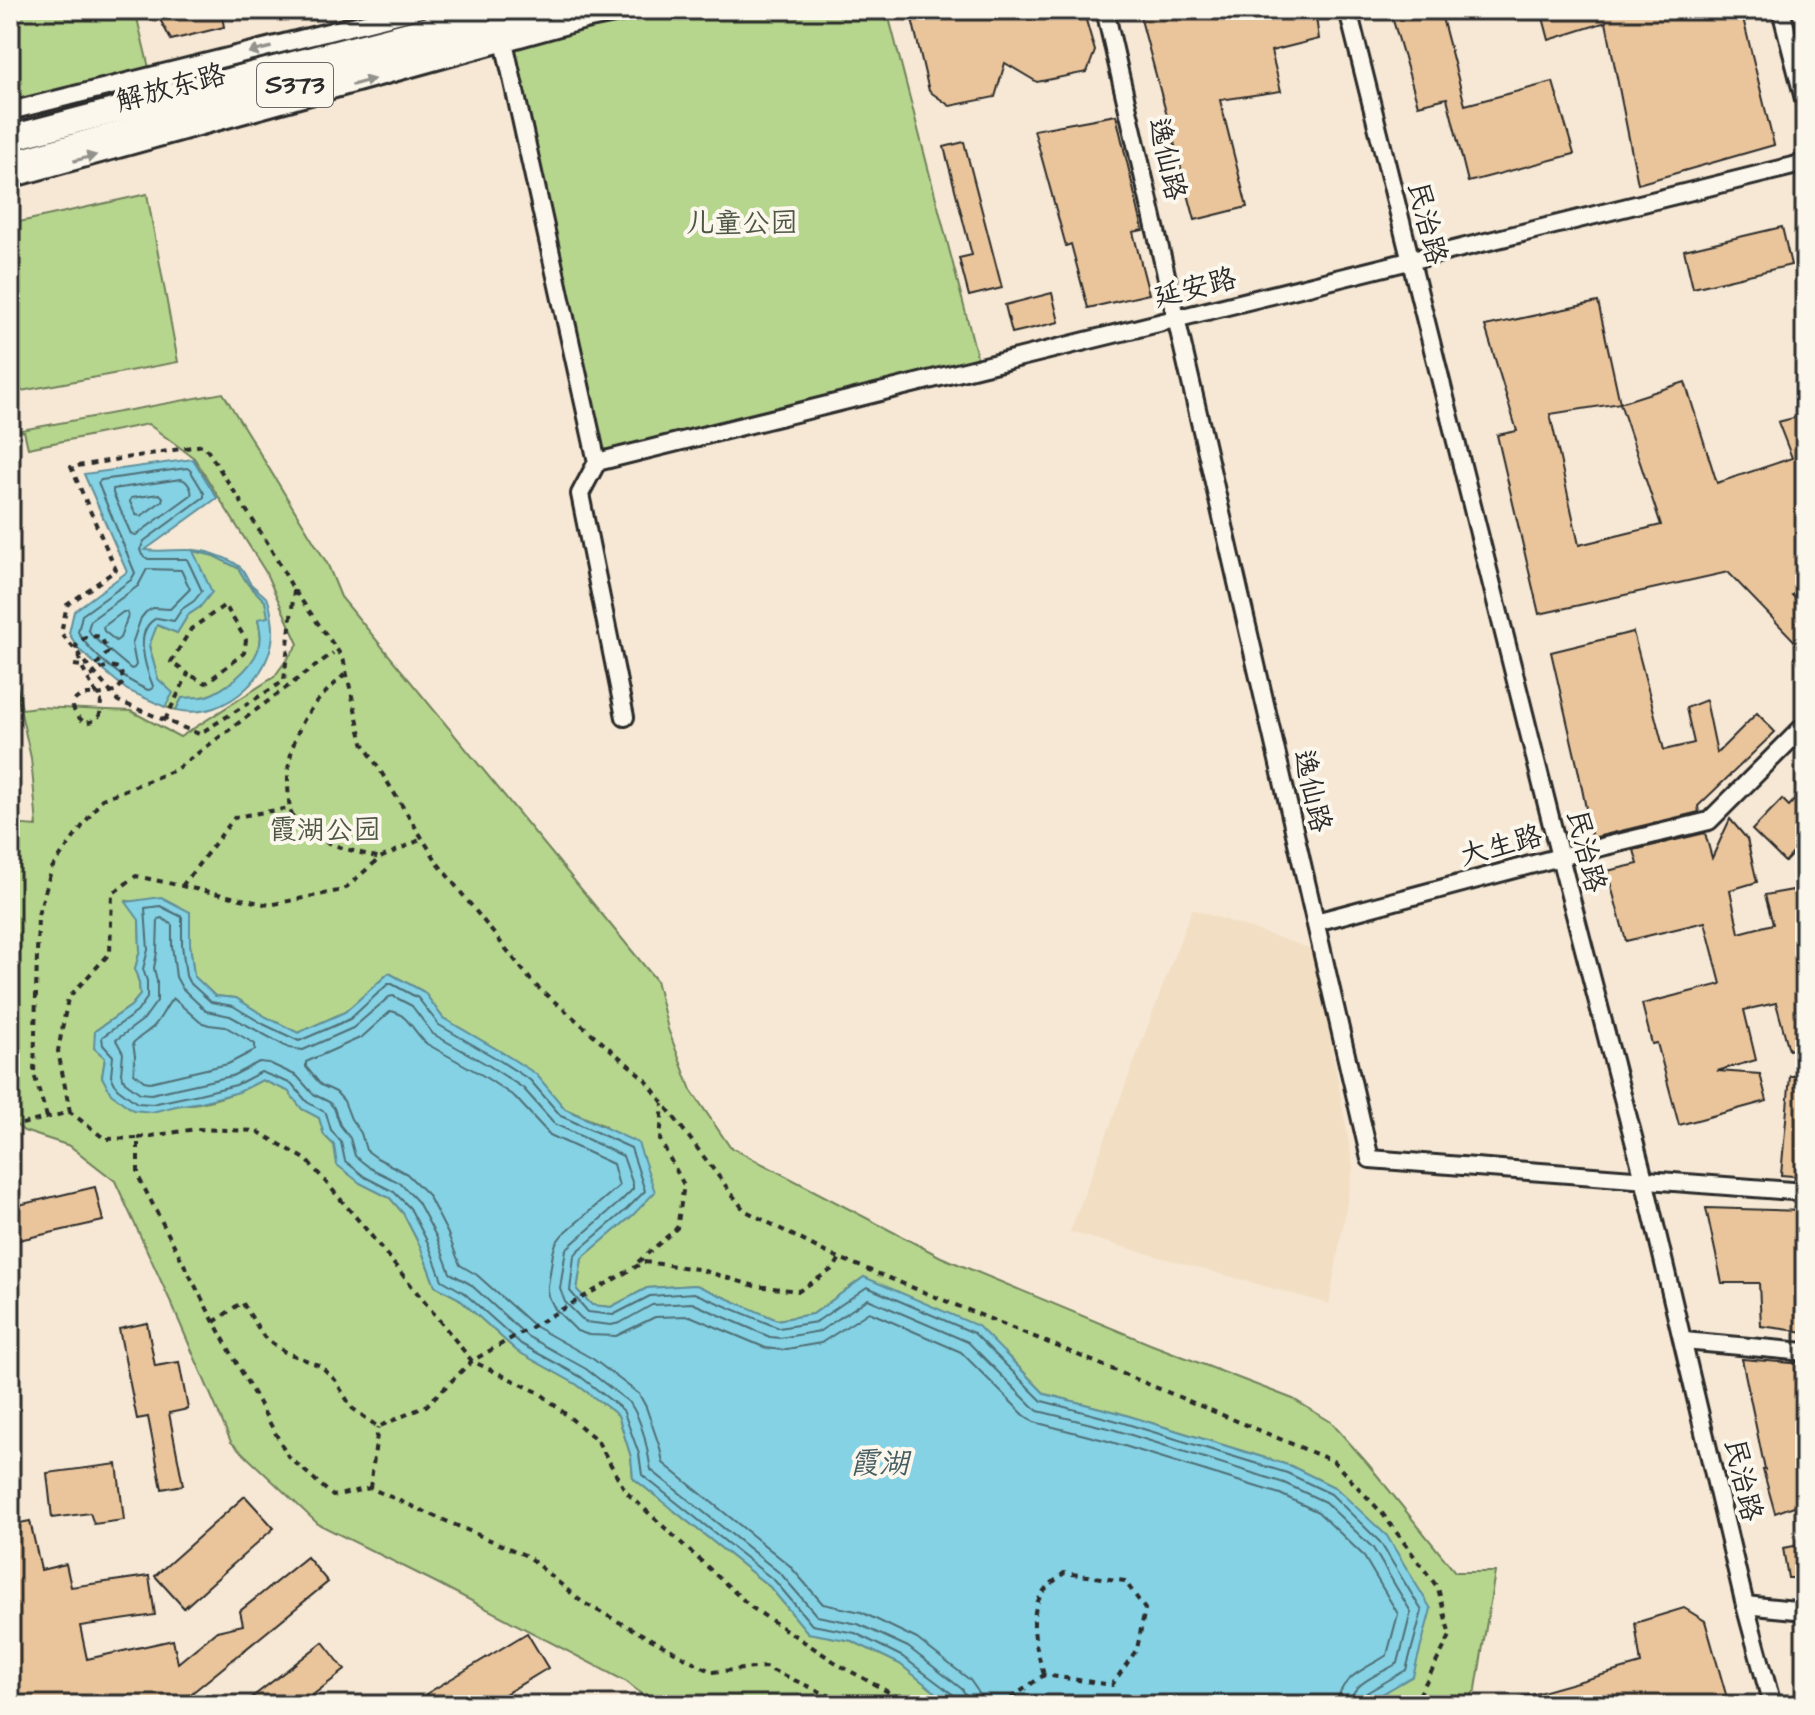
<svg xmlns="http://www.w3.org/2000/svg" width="1815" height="1715" font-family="'Architects Daughter','LXGW WenKai TC',sans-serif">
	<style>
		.built { fill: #f2dec3 }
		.green { fill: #b6d58d; stroke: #70805c; stroke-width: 2 }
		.water { fill: #85d2e4; stroke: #618f9a; stroke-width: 2 }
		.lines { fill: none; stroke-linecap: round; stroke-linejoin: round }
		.shore { stroke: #4f6e75; stroke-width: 2 }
		.building { fill: #eac59b; stroke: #2b2b2b; stroke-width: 2; fill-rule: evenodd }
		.street-casing { stroke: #2b2b2b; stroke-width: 22 }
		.primary-casing { stroke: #2b2b2b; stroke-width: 30 }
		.path { stroke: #2b2b2b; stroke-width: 4; stroke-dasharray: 6 6; stroke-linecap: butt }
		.street { stroke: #fbf7ec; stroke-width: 16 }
		.primary { stroke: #fbf7ec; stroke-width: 24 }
		.path-bridge { stroke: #2b2b2b; stroke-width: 4; stroke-dasharray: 6 6; stroke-linecap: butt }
		.oneway { fill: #93918c }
		.labels { text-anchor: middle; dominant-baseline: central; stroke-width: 8; stroke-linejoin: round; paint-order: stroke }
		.shield { fill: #fbf7ec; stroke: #696865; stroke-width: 2 }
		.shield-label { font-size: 26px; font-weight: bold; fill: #2b2b2b }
		.street-label { font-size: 28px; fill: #2b2b2b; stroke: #fbf7ec }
		.park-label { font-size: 28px; fill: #4e5644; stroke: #fbf7ec }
		.water-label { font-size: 30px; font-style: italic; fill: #465d62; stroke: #fbf7ec }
	</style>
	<rect width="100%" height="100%" fill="#f6e8d4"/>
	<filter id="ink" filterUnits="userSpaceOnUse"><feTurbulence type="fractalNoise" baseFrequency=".0125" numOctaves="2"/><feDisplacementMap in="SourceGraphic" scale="16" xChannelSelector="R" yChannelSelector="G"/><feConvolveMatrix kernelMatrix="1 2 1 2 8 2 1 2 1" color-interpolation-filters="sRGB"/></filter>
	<g filter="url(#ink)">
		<polygon class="built" points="1192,909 1315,950 1353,1167 1329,1304 1070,1232"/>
		<g class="green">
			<polygon points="10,10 135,10 150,72 10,108"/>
			<polygon points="595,10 887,10 980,368 597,462 501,28"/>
			<polygon points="147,194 178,362 10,393 10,224"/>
			<path d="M223,393L328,565L341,597L656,980L668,1029L691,1090L730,1147L941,1257L1150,1344L1293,1399L1331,1422L1368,1464L1455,1572H1495L1476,1689L1464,1705H1363L1336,1488L1291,1466L1116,1412L1045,1394L1005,1353L864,1277L813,1314L777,1320L696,1285L647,1288L611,1307L592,1305L577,1290L582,1258L633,1215L605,1126L565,1109L535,1074L498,1050L443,1018L424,992L389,973L345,1012L298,1033L266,1017L236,998L215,996L194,976L190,944V912L127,901L139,919L140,950L135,969L139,983L140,995L131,1006L95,1031L105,1058L102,1077C118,1083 165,1105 179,1105C206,1105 238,1093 262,1080L288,1091L302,1109L319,1117L324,1135L334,1145L360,1183L390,1198L403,1213L420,1246L435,1286L458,1298L517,1351L576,1384L618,1415L631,1457L633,1478L770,1587L808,1632L852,1641L900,1664L945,1700L957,1705H654L627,1682L437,1583L318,1524L231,1442L173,1307L115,1181L70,1146L24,1131L10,1120V824L37,826L31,758L10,664V655L22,709L37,707L131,711L180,737L274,677L298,644L265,571L194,458L148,424L28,448L24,431L10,434V432Z"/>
			<path d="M193,550L214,556L238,568L248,584L265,601L269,617L258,620C260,630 263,640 258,651C250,670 226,689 207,696C200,698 190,698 182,698L176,710L165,707L172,693L158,679L149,645L157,625L177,633L188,615L200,607Z"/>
		</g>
		<g class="water">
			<path d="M193,459L217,498L145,550C170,553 195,545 219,556C225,558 235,563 240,567C245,571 247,579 250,583C255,589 264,594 268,600C270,605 271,613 272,619C281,670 227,722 176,710L182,698C190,697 200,698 207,696C226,689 251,669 258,650C263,640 260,630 258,619L268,617L265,601L248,584L238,568L214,556L193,551L212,592L200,607L188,615L177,633L157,625L149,646L158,679L173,693L165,707L127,690L78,649L69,633L74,611L127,572L84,474Z"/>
			<polygon points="161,897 190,912 190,944 194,976 215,996 236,998 266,1017 298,1033 345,1012 389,973 424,992 443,1018 498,1050 536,1074 565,1109 638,1143 655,1192 633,1215 582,1258 577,1290 592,1305 611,1307 647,1288 696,1285 777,1320 813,1314 864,1277 978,1326 1045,1394 1116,1412 1291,1466 1336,1488 1387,1536 1431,1609 1413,1676 1363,1705 957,1705 945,1700 900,1664 852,1641 808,1633 770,1587 633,1478 631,1457 618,1415 576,1384 517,1351 458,1298 435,1286 420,1246 403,1213 390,1198 360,1183 337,1165 334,1145 324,1135 319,1118 302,1109 288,1091 262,1080 239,1092 201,1102 176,1106 152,1112 133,1110 111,1094 102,1077 105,1058 94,1048 95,1031 131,1006 140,995 139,983 135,969 140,950 139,920 126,902"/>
		</g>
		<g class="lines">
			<g class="shore">
				<path d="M187,468L190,470L204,493V497L144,541L140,550L142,555L148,559H187L202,591L194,601L182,609L174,621L157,618C133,629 145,667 153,686L152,689L148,690C124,680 91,655 78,632L82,615L131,580L135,573L98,483L101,480Z"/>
				<path d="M181,479C187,480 193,490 191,495L136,535L131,534L113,493V489Z"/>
				<polygon points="159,494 163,497 162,501 141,516 136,515 130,502 131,498"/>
				<polygon points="147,569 181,570 190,589 170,609 153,608 146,612 141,618 132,644 136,665 134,668 131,669 93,637 88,629 91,620 138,586"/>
				<polygon points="123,612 127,612 128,616 120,638 116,641 104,631 103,627"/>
				<path d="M173,998L200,1022L209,1025L226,1027L255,1044V1050L228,1064L150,1082L144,1081L134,1073L135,1056L133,1043C139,1037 148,1032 154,1026C162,1017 166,1006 173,998Z"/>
				<polyline points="957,1705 955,1696 903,1657 855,1633 812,1625 775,1581 642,1475 639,1454 623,1410 581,1377 521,1344 463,1292 442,1280 428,1243 410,1208 394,1192 365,1177 345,1161 341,1142 331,1130 326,1113 307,1102 292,1084 261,1072 236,1085 199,1094 152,1104 137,1103 117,1088 111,1076 113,1056 103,1045 102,1037 137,1012 147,998 147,981 143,969 148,950 145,908 160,906 182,917 182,945 186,976 189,982 211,1002 233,1006 263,1024 299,1041 350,1019 388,984 392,984 418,998 439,1025 494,1057 530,1080 561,1116 631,1148 645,1191 627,1209 578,1251 574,1256 570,1291 588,1312 613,1315 650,1296 694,1293 779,1328 816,1322 867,1287 974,1333 1042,1401 1114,1420 1287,1473 1331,1494 1380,1542 1422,1611 1406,1670 1363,1695 1360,1700 1359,1705"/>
				<path d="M968,1705L967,1697L962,1689L908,1647L858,1624L817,1616L781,1574L651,1470C647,1448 643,1422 630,1403L586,1369L527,1336L470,1284L450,1273L437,1238L418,1202L400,1183L370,1168L355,1156L350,1138L340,1125L334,1108L329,1102L313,1094L297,1076L269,1063L259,1062L232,1076L151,1094L140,1093L125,1082L121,1074L123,1053L116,1040L144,1019L157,1001V981L154,968L157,952L158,919L162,918L172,925V946L176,977L182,988L206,1011L230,1016L289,1048L303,1050L353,1028L389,997L393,996L412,1006L433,1034L488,1065L523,1088L555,1124L623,1156L633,1185V1189L621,1201L566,1249L560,1289L565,1302L585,1322L611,1325L620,1323L652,1305L692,1303L770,1337L780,1338L820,1331L868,1299L968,1342L1032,1406L1038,1411L1112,1429L1284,1483L1325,1502L1373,1548L1411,1612L1398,1663C1381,1674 1351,1682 1349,1705"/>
				<path d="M980,1705L977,1690L970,1680L917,1639L861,1612L823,1604L789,1565L663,1463L660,1448L646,1407L639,1394L593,1359L534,1326L477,1275L460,1265L448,1234L428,1195L407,1174L377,1158L366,1150L361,1133L351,1119L344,1101L336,1092L321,1085L306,1067V1062L362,1037L391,1011C408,1014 414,1033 427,1044L482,1075L515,1097L550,1135L613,1164L619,1186L562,1235L556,1243L553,1253L548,1286V1295L555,1309L577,1331L589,1335L616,1336L655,1317L690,1316L766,1348L781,1350L821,1343L869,1312L961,1352L1024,1415L1034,1422L1108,1441L1280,1494L1318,1512L1363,1555L1398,1614L1387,1655C1367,1669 1339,1676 1337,1705"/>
			</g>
		</g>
		<g class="building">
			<polygon points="155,10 221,10 224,27 171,40"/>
			<polygon points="910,10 1083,10 1095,51 1087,72 1037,82 1005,63 995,97 950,106 929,91"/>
			<polygon points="1148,10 1315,10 1319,39 1271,51 1281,91 1220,100 1247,207 1195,220 1139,12"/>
			<polygon points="1390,10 1440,10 1465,105 1553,82 1574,154 1468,182 1447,98 1418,105"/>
			<polygon points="1541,10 1741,10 1774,145 1638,184 1606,22 1549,40"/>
			<polygon points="1116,115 1143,230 1133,232 1149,294 1088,308 1071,244 1066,246 1034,130"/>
			<polygon points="964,142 1002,288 969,296 959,258 972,255 944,147"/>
			<polygon points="1782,227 1791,265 1693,288 1684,250"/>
			<polygon points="1052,293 1059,322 1012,333 1005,305"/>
			<path d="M1598,302L1620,403L1685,382L1717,483L1792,458L1778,422L1805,415V586L1792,595L1805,607V652L1728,572L1539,614L1497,435L1517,431L1485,326ZM1620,403L1661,525L1579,545L1550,414Z"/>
			<polygon points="1633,632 1664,750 1694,743 1686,708 1706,700 1717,753 1757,713 1775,732 1698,806 1699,812 1592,838 1578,769 1551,652"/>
			<polygon points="1805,788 1805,840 1785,862 1752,830 1782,799 1789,806"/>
			<polygon points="1730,819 1747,839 1757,882 1730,890 1739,933 1773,924 1765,895 1793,890 1805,936 1805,1046 1789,1050 1776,1003 1744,1010 1756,1060 1717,1071 1760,1074 1767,1101 1679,1125 1657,1043 1652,1044 1642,1004 1721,984 1705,922 1626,941 1607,871 1638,864 1634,850 1705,833 1712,858"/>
			<polygon points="1790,1076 1805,1076 1805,1177 1781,1175"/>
			<polygon points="95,1187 103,1221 10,1242 10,1207"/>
			<polygon points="1706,1208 1805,1211 1805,1332 1761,1326 1759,1283 1722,1283"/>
			<polygon points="147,1323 155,1366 179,1362 188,1409 169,1413 183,1485 162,1489 148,1417 137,1419 119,1329"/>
			<polygon points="1742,1359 1805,1364 1805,1502 1775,1513 1763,1470 1765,1470"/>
			<polygon points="117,1464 124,1520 94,1524 90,1513 52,1518 47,1473"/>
			<polygon points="245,1496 274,1528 184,1608 155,1576"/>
			<polygon points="30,1521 41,1570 66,1564 71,1587 149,1576 155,1615 80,1626 87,1659 173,1640 178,1663 217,1631 243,1625 240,1611 307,1557 328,1582 187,1697 189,1705 10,1705 10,1525"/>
			<polygon points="1805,1544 1805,1578 1788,1578 1783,1548"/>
			<polygon points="1684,1608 1705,1621 1729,1705 1514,1705 1513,1700 1641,1664 1635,1623"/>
			<polygon points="527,1633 548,1668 487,1705 432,1705 426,1694"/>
			<polygon points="323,1642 345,1670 300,1705 242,1705"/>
		</g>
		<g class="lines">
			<g class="street-casing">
				<g id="street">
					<polyline points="1105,10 1370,1159 1805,1192"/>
					<polyline points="1348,10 1560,857 1644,1179 1745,1605 1772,1705"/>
					<polyline points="1781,10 1805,103"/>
					<polyline points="497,19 501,28 597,462 580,494 625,717"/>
					<polyline points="10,111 417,10"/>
					<polyline points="10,179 585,20 634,10"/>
					<polyline points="597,462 1805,163"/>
					<polyline points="1316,922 1560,857 1709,821 1805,725"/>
					<polyline points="1684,1341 1805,1352"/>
					<polyline points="1745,1605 1805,1611"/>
				</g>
			</g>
			<g class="primary-casing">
				<g id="primary">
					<polyline points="10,138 501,10"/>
					<polyline points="10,164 501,28 580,10"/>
				</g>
			</g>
			<g class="path">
				<polyline points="294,590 284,681 199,734 118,701 61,633 67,605 116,570 71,467 204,445 267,542 294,590 343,658 363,743 439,865 534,984 645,1079 744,1210 827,1253 1025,1333 1333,1461 1382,1513 1438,1588 1450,1636 1414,1705"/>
				<path d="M345,674C335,684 323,694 314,705C296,728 287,757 288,786C289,798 288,811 296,822C309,842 358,852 380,858"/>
				<polyline points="165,720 188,674 171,662 191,629 225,605 246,640 244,653 206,683 188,674"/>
				<polyline points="182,886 235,817 289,808"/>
				<polyline points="70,1112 58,1051 68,998 110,953 112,894 136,876 269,905 343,890 380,858 422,839"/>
				<polyline points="47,1117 34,1074 38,915 52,868 102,799 175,770 333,653"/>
				<polyline points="10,1127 70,1112 105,1139 138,1138 138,1176 214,1322 288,1456 333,1496 370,1488 527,1556 582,1602 712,1672 765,1667 830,1696 844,1705"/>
				<polyline points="138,1138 196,1129 257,1131 307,1160 365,1228 472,1361 644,1262 698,1269 755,1286 799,1291 834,1268 840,1258"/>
				<polyline points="638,1262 677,1228 684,1185 660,1140 663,1104"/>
				<polyline points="214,1322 242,1302 264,1337 285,1352 321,1366 335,1380 352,1408 378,1427 426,1406 472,1361 540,1393 597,1440 626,1492 751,1607 841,1666 912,1705"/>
				<polyline points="370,1488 378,1427"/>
				<path d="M1001,1705L1044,1675L1112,1685L1137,1649L1145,1609L1125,1581L1064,1573C1056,1580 1045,1587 1041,1595C1027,1620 1037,1650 1044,1675"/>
			</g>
			<use href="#street" class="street"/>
			<use href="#primary" class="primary"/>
			<path class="path-bridge" d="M74,665L81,666L76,646C83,637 90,634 101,637L108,652L97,664L81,666L97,695C72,693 64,706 85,723L94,721L100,715L101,701L97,695L115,692L124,682L120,669C106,662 99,670 88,679"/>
		</g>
		<defs><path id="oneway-solid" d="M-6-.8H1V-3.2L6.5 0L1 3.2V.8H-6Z" transform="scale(2)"/></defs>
		<g class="oneway">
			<use href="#oneway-solid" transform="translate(260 50) rotate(166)"/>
			<use href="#oneway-solid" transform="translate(363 82) rotate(-15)"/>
			<use href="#oneway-solid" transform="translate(85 158) rotate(-15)"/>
		</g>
	</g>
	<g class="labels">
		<rect class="shield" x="257" y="63" width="76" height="44" rx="6"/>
		<g class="shield-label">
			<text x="295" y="85">S373</text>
		</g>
		<g class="street-label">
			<text transform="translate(171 88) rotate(-15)">解放东路</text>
			<text transform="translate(1167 159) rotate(77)">逸仙路</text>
			<text transform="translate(1427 223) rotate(76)">民治路</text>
			<text transform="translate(1195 288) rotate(-14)">延安路</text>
			<text transform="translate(1312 791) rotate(77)">逸仙路</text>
			<text transform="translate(1501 846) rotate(-15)">大生路</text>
			<text transform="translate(1586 851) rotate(76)">民治路</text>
			<text transform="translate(1743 1480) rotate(77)">民治路</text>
		</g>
		<g class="park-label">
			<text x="742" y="223">儿童公园</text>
			<text x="325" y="830">霞湖公园</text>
		</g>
		<g class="water-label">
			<text x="879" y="1464">霞湖</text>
		</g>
	</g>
	<rect width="1815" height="1715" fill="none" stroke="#fbf7ec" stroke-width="40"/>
	<rect x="20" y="20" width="1775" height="1675" fill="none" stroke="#2b2b2b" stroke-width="3" filter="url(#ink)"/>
</svg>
